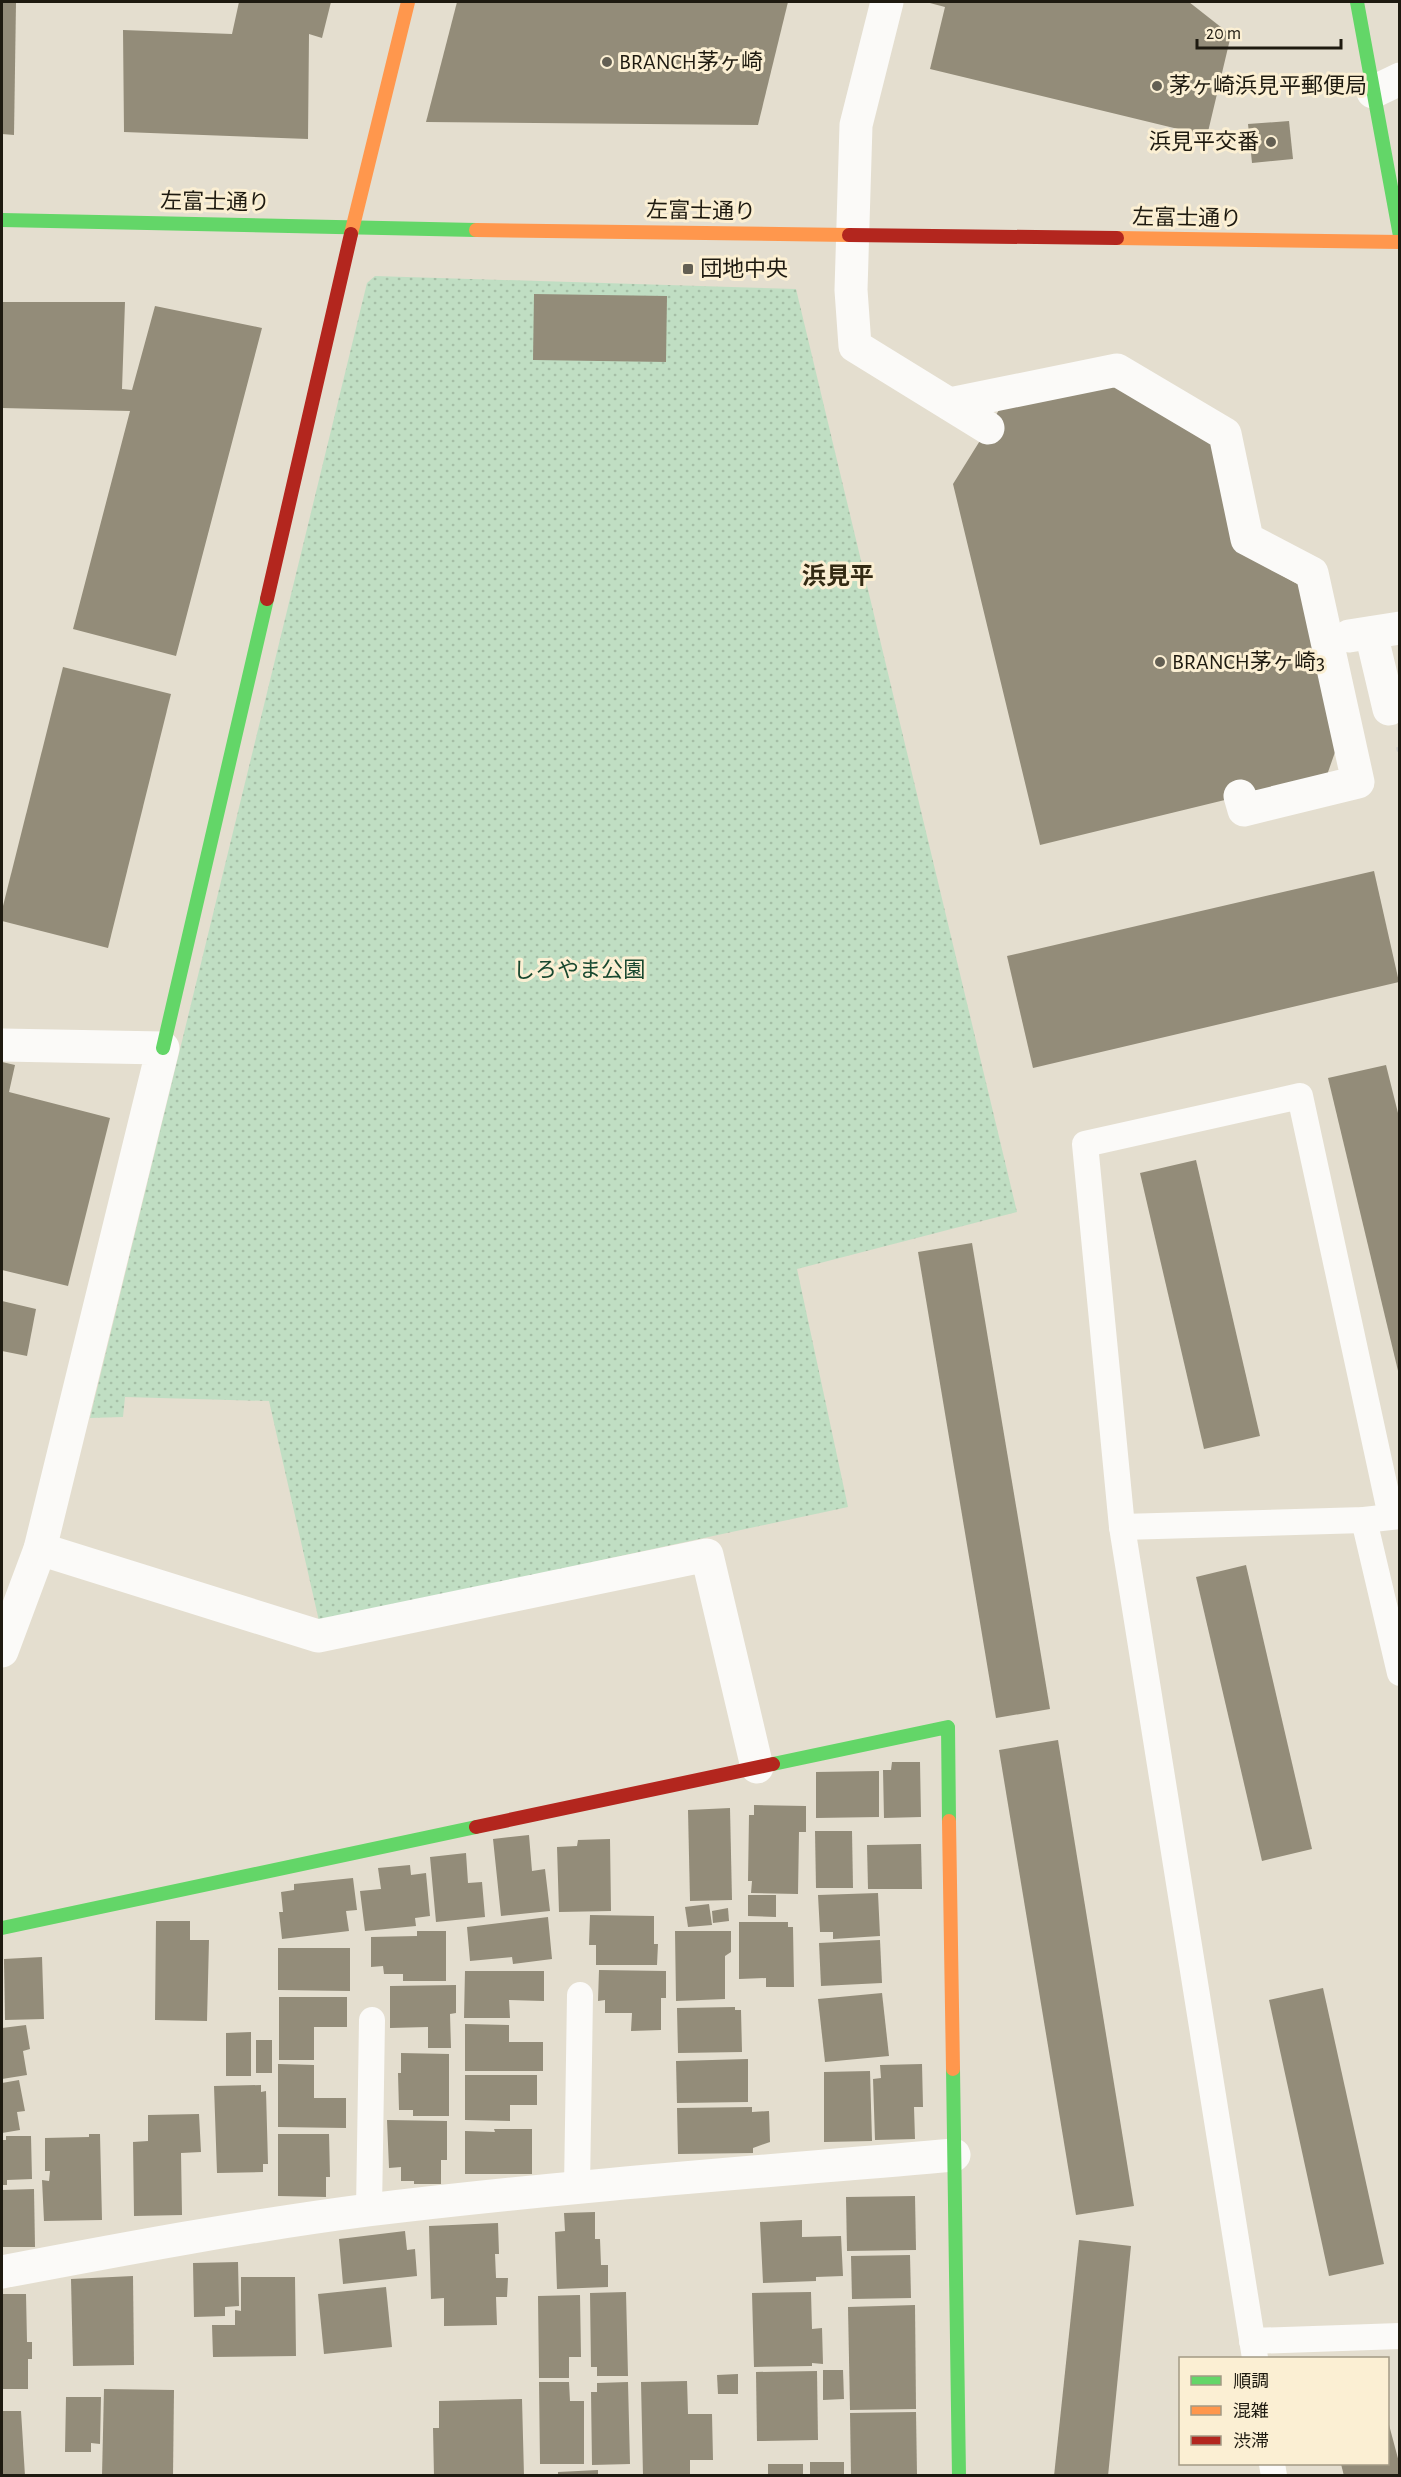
<svg xmlns="http://www.w3.org/2000/svg" width="1401" height="2477" font-family="'Alegreya Sans','Noto Sans JP',sans-serif">
	<style>
		.grass { fill: url(#grass-dots) }
		.building { fill: #938c79 }
		.lines { fill: none; stroke-linecap: round; stroke-linejoin: round }
		.path { stroke: #d0cfcb; stroke-width: 4; stroke-dasharray: 4.5 4.5; stroke-linecap: butt }
		.lane { stroke: #fbfaf8; stroke-width: 26 }
		.street { stroke: #fbfaf8; stroke-width: 33 }
		.fast { stroke: #63d668; stroke-width: 14 }
		.slow { stroke: #ff974d; stroke-width: 14 }
		.jam { stroke: #b3261e; stroke-width: 14 }
		.poi-dot { fill: #635f53; stroke: #fbefd3; stroke-width: 2 }
		.labels { text-anchor: middle; dominant-baseline: central; stroke-width: 6; stroke-linejoin: round; paint-order: stroke }
		.poi-label { font-size: 22px; fill: #1e1a10; stroke: #fbefd3; text-anchor: start }
		.street-label { font-size: 22px; fill: #1e1a10; stroke: #fbefd3 }
		.park-label { font-size: 22px; fill: #18482f; stroke: #fbefd3 }
		.neighbourhood-label { font-size: 24px; font-weight: bold; fill: #332a13; stroke: #fbefd3 }
	</style>
	<defs>
		<pattern id="grass-dots" width="8" height="8" patternUnits="userSpaceOnUse" patternTransform="scale(1.5)"><rect width="8" height="8" fill="#c0dec3"/><path d="M2 2h.1M6 6h.1" fill="none" stroke="#a5bea6" stroke-width="1.8" stroke-linecap="round"/></pattern>
	</defs>
	<rect width="100%" height="100%" fill="#e4decf"/>
	<polygon class="grass" points="375,276 796,289 1017,1212 797,1269 848,1507 319,1621 269,1401 125,1397 123,1417 90,1418 367,283"/>
	<g class="building">
		<polygon points="2,2 16,2 14,135 2,134"/>
		<polygon points="239,2 331,2 322,38 309,34 308,139 124,132 123,30 232,34"/>
		<polygon points="457,2 788,2 758,125 426,122"/>
		<polygon points="926,2 1189,2 1231,35 1207,136 930,69 945,7"/>
		<polygon points="1289,121 1293,159 1252,163 1248,124"/>
		<polygon points="534,294 667,296 666,362 533,360"/>
		<polygon points="2,302 125,302 122,389 132,390 155,306 262,328 176,656 73,629 130,411 2,408"/>
		<polygon points="1108,381 1212,443 1237,550 1306,589 1341,735 1327,775 1040,845 953,484 1004,402"/>
		<polygon points="63,667 171,694 108,948 2,921 2,910"/>
		<polygon points="1374,871 1399,982 1033,1068 1007,956"/>
		<polygon points="2,1062 15,1065 9,1092 110,1118 68,1286 2,1270"/>
		<polygon points="1386,1065 1400,1121 1399,1375 1328,1078"/>
		<polygon points="1196,1160 1260,1436 1204,1449 1140,1173"/>
		<polygon points="972,1243 1050,1709 996,1718 918,1252"/>
		<polygon points="2,1301 36,1309 27,1356 2,1351"/>
		<polygon points="1246,1565 1312,1849 1262,1861 1196,1577"/>
		<polygon points="1058,1740 1134,2206 1076,2215 999,1750"/>
		<polygon points="892,1762 920,1762 921,1817 884,1818 883,1770 891,1770"/>
		<polygon points="879,1771 879,1817 816,1818 816,1772"/>
		<polygon points="754,1805 806,1806 806,1832 799,1832 798,1894 751,1893 752,1881 748,1881 749,1815 754,1815"/>
		<polygon points="730,1808 732,1900 690,1901 688,1810"/>
		<polygon points="815,1831 852,1831 853,1888 816,1888"/>
		<polygon points="529,1835 532,1871 545,1869 550,1911 501,1916 493,1839"/>
		<polygon points="610,1839 611,1911 559,1912 557,1847 577,1846 578,1840"/>
		<polygon points="921,1844 922,1889 868,1889 867,1845"/>
		<polygon points="466,1853 468,1883 482,1882 485,1917 436,1922 430,1857"/>
		<polygon points="410,1865 411,1875 426,1873 430,1916 415,1918 416,1926 365,1931 360,1891 381,1889 378,1868"/>
		<polygon points="353,1878 357,1910 346,1911 349,1931 282,1939 279,1912 283,1912 281,1892 294,1890 294,1884"/>
		<polygon points="878,1893 880,1936 833,1939 833,1932 820,1932 818,1895"/>
		<polygon points="748,1895 776,1895 776,1917 748,1916"/>
		<polygon points="709,1904 712,1925 688,1927 685,1907"/>
		<polygon points="728,1908 729,1921 713,1923 712,1911"/>
		<polygon points="590,1915 654,1916 654,1944 658,1944 657,1965 596,1965 596,1945 589,1945"/>
		<polygon points="548,1917 552,1959 513,1964 512,1957 470,1961 467,1927"/>
		<polygon points="156,1921 190,1921 190,1940 209,1940 207,2021 155,2020"/>
		<polygon points="739,1922 788,1922 788,1927 793,1927 794,1987 766,1987 766,1978 739,1979"/>
		<polygon points="417,1931 446,1931 446,1981 403,1981 403,1974 384,1974 383,1966 371,1967 371,1937 417,1936"/>
		<polygon points="675,1931 731,1931 731,1952 725,1956 725,1999 676,2001"/>
		<polygon points="880,1940 882,1983 821,1986 819,1943"/>
		<polygon points="278,1948 350,1948 350,1991 278,1990"/>
		<polygon points="42,1957 44,2019 5,2020 4,1959"/>
		<polygon points="599,1970 666,1971 666,1998 661,1998 661,2030 631,2031 632,2013 605,2013 605,2000 598,2001"/>
		<polygon points="465,1971 544,1971 544,2001 509,2000 510,2018 464,2018"/>
		<polygon points="456,1985 456,2013 450,2014 451,2048 428,2048 428,2027 390,2028 390,1986"/>
		<polygon points="1323,1988 1384,2264 1329,2276 1269,2000"/>
		<polygon points="882,1993 889,2056 825,2062 818,1999"/>
		<polygon points="279,1997 347,1997 347,2027 314,2027 314,2060 279,2060"/>
		<polygon points="735,2007 735,2010 741,2010 742,2052 678,2053 677,2008"/>
		<polygon points="465,2024 509,2025 509,2042 543,2042 543,2071 465,2071"/>
		<polygon points="26,2025 30,2049 23,2051 27,2075 2,2079 2,2028"/>
		<polygon points="251,2032 251,2076 226,2076 226,2033"/>
		<rect x="256" y="2040" width="16" height="33"/>
		<polygon points="401,2053 449,2054 449,2116 413,2116 413,2110 399,2110 398,2073 401,2073"/>
		<polygon points="748,2059 748,2102 677,2103 676,2061"/>
		<polygon points="278,2064 314,2065 314,2098 346,2098 346,2128 278,2127"/>
		<polygon points="922,2064 923,2107 914,2107 915,2139 875,2140 873,2079 881,2078 880,2065"/>
		<polygon points="870,2071 872,2141 824,2142 824,2072"/>
		<polygon points="465,2075 537,2075 537,2105 510,2105 510,2121 465,2120"/>
		<polygon points="19,2080 25,2111 17,2112 20,2130 2,2133 2,2083"/>
		<polygon points="261,2085 261,2092 266,2091 268,2164 263,2164 263,2172 217,2173 214,2086"/>
		<polygon points="752,2107 752,2112 769,2111 770,2142 753,2148 753,2153 678,2154 677,2108"/>
		<polygon points="199,2114 201,2152 181,2153 182,2215 134,2216 133,2142 148,2141 148,2115"/>
		<polygon points="387,2120 447,2121 447,2160 441,2160 441,2184 414,2184 414,2181 401,2181 401,2167 389,2168"/>
		<polygon points="494,2129 532,2129 532,2174 465,2174 465,2131 495,2132"/>
		<polygon points="89,2134 100,2134 102,2220 44,2221 42,2180 49,2181 50,2171 45,2171 45,2138 89,2137"/>
		<polygon points="278,2134 329,2134 330,2177 326,2177 326,2197 278,2196"/>
		<polygon points="6,2136 31,2136 32,2179 7,2180 7,2185 2,2185 2,2140 6,2140"/>
		<polygon points="34,2189 35,2247 2,2247 2,2190"/>
		<polygon points="915,2196 916,2250 847,2251 846,2197"/>
		<polygon points="595,2212 595,2239 600,2239 601,2265 608,2265 608,2287 557,2289 555,2232 565,2231 564,2213"/>
		<polygon points="802,2220 802,2237 841,2236 843,2276 816,2277 816,2281 763,2283 760,2222"/>
		<polygon points="498,2223 499,2254 495,2254 496,2278 508,2278 507,2297 496,2297 497,2325 444,2326 444,2298 431,2299 429,2226"/>
		<polygon points="405,2231 407,2250 415,2249 417,2276 343,2284 339,2239"/>
		<polygon points="1079,2240 1131,2246 1108,2476 1054,2476"/>
		<polygon points="910,2255 911,2298 852,2299 851,2256"/>
		<polygon points="238,2262 239,2306 225,2307 225,2316 194,2317 193,2263"/>
		<polygon points="133,2276 134,2365 73,2366 71,2279"/>
		<polygon points="241,2277 295,2277 296,2356 213,2357 212,2325 235,2325 235,2310 241,2311"/>
		<polygon points="386,2287 392,2347 324,2354 318,2294"/>
		<polygon points="626,2292 628,2376 597,2376 597,2367 591,2367 590,2293"/>
		<polygon points="811,2292 812,2329 822,2328 823,2364 812,2363 812,2366 754,2367 752,2293"/>
		<polygon points="2,2294 26,2294 27,2342 32,2342 32,2359 28,2359 28,2389 2,2389"/>
		<polygon points="580,2295 581,2357 569,2357 569,2378 539,2378 538,2296"/>
		<polygon points="915,2305 916,2409 850,2410 848,2307"/>
		<polygon points="823,2370 843,2370 844,2399 823,2400"/>
		<polygon points="817,2371 818,2440 757,2441 756,2372"/>
		<polygon points="738,2374 738,2394 718,2394 717,2375"/>
		<polygon points="687,2381 688,2414 712,2414 713,2460 690,2460 690,2476 643,2476 641,2382"/>
		<polygon points="539,2382 569,2382 570,2401 584,2401 584,2464 540,2464"/>
		<polygon points="628,2382 630,2464 592,2465 591,2392 597,2392 597,2383"/>
		<polygon points="104,2389 174,2390 173,2476 102,2476"/>
		<polygon points="66,2397 101,2397 100,2444 91,2443 91,2452 65,2452"/>
		<polygon points="522,2399 524,2476 434,2476 433,2428 439,2428 439,2401"/>
		<polygon points="2,2411 21,2411 25,2476 2,2476"/>
		<polygon points="916,2412 917,2476 851,2476 850,2413"/>
		<polygon points="1388,2421 1400,2466 1400,2476 1344,2476 1341,2464 1388,2464"/>
		<rect x="810" y="2462" width="34" height="14"/>
		<rect x="768" y="2464" width="35" height="12"/>
		<polygon points="598,2470 598,2476 558,2476 558,2472"/>
	</g>
	<g class="lines">
		<polyline class="path" points="1398,747 1400,756"/>
		<g class="lane">
			<polyline points="1364,1520 1400,1673"/>
			<polyline points="1122,1527 1364,1520 1400,1516"/>
			<polyline points="577,2188 580,1995"/>
			<polyline points="369,2210 372,2020"/>
			<polyline points="1252,2341 1400,2336"/>
			<polyline points="1255,2358 1122,1527 1085,1144 1300,1096 1391,1516"/>
			<polyline points="1272,2464 1274,2476"/>
		</g>
		<g class="street">
			<polyline points="887,2 856,125 851,290 855,346 988,428"/>
			<polyline points="1373,92 1400,79"/>
			<polyline points="950,404 1117,370 1225,434 1247,539 1312,573 1358,782 1244,810 1240,796"/>
			<polyline points="1371,633 1389,709"/>
			<polyline points="1349,636 1400,628"/>
			<polyline points="2,1045 163,1048 40,1549 2,1651"/>
			<polyline points="40,1549 318,1636 707,1555 757,1767"/>
			<path d="M2,2272C123,2249 245,2226 368,2210C563,2186 759,2172 954,2155"/>
		</g>
		<g class="fast">
			<polyline points="1357,2 1400,236"/>
			<polyline points="2,220 476,230"/>
			<polyline points="163,1048 267,599"/>
			<polyline points="773,1764 948,1727 949,1821"/>
			<polyline points="2,1928 476,1827"/>
			<polyline points="953,2069 959,2476"/>
		</g>
		<g class="slow">
			<polyline points="476,230 849,235"/>
			<polyline points="351,234 408,2"/>
			<polyline points="1117,238 1400,242"/>
			<polyline points="949,1821 953,2069"/>
		</g>
		<g class="jam">
			<polyline points="849,235 1117,238"/>
			<polyline points="267,599 351,234"/>
			<polyline points="476,1827 773,1764"/>
		</g>
	</g>
	<g class="poi-dot">
		<circle cx="607" cy="62" r="6"/>
		<circle cx="1157" cy="86" r="6"/>
		<circle cx="1271" cy="142" r="6"/>
		<rect x="682" y="263" width="12" height="12" rx="3"/>
		<circle cx="1160" cy="662" r="6"/>
	</g>
	<g class="labels">
		<g class="poi-label">
			<text x="619" y="62">BRANCH茅ヶ崎</text>
			<text x="1169" y="86">茅ヶ崎浜見平郵便局</text>
			<text x="1259" y="142" text-anchor="end">浜見平交番</text>
			<text x="700" y="269">団地中央</text>
			<text x="1172" y="662">BRANCH茅ヶ崎3</text>
		</g>
		<g class="street-label">
			<text transform="translate(215 202) rotate(1)">左富士通り</text>
			<text transform="translate(701 211) rotate(1)">左富士通り</text>
			<text transform="translate(1187 218) rotate(1)">左富士通り</text>
		</g>
		<g class="park-label">
			<text x="579" y="970">しろやま公園</text>
		</g>
		<g class="neighbourhood-label">
			<text x="838" y="577">浜見平</text>
		</g>
	</g>
	<rect width="1401" height="2477" fill="none" stroke="#1e1a10" stroke-width="6"/>
	<rect x="1179" y="2357" width="210" height="108" fill="#fbefd3" stroke="#a39a85" stroke-width="1.5"/>
	<rect x="1191" y="2376" width="30" height="9" fill="#63d668" stroke="#a39a85" stroke-width="1.5"/>
	<text x="1233" y="2387" font-size="18" fill="#1e1a10">順調</text>
	<rect x="1191" y="2406" width="30" height="9" fill="#ff974d" stroke="#a39a85" stroke-width="1.5"/>
	<text x="1233" y="2417" font-size="18" fill="#1e1a10">混雑</text>
	<rect x="1191" y="2436" width="30" height="9" fill="#b3261e" stroke="#a39a85" stroke-width="1.5"/>
	<text x="1233" y="2447" font-size="18" fill="#1e1a10">渋滞</text>
	<path d="M1197 39v9h144v-9" fill="none" stroke="#1e1a10" stroke-width="3"/>
	<text x="1206" y="39" font-size="18" fill="#1e1a10" stroke="#fbefd3" stroke-width="4.5" paint-order="stroke">20 m</text>
</svg>
